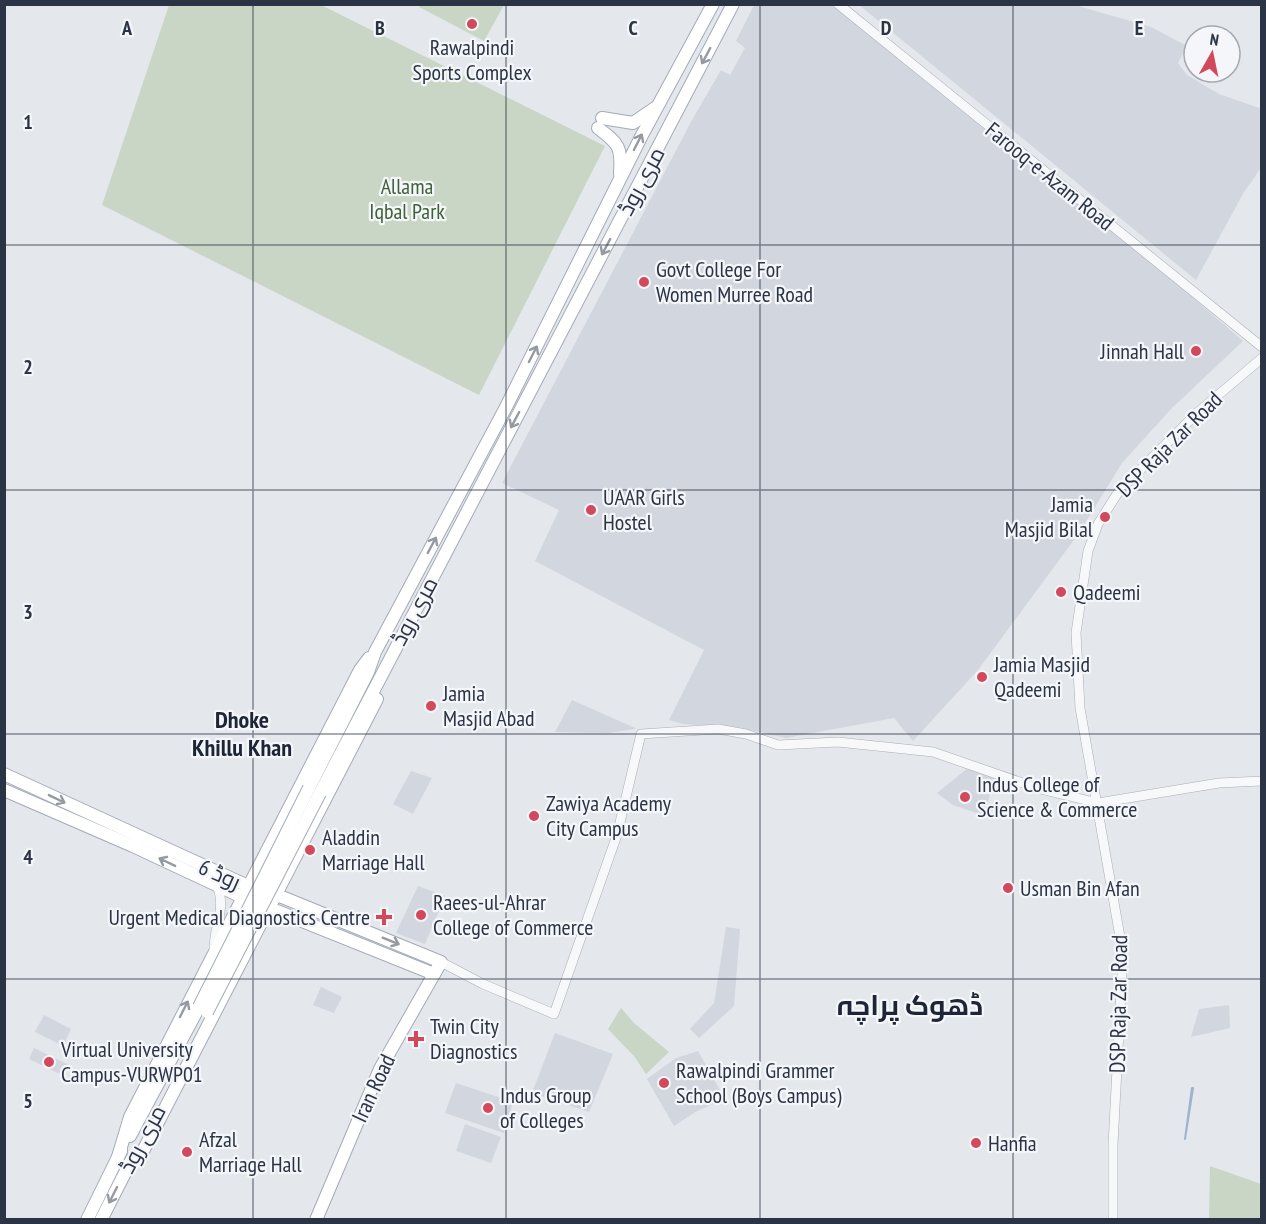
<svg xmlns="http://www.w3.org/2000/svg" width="1266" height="1224" font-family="'PT Sans Narrow',Cairo,sans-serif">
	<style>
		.built { fill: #d2d6de }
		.green { fill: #c9d6c5 }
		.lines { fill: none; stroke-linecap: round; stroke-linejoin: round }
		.stream { stroke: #9fb4cc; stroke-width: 2 }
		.minor-casing { stroke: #a9aeb7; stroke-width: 10 }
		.major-casing { stroke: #a3abb8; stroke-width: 14 }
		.minor { stroke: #f7f8fa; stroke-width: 9 }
		.major { stroke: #fff; stroke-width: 12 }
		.major-bridge-casing { stroke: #a3abb8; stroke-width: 14; stroke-linecap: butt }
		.major-bridge { stroke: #fff; stroke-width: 12 }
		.oneway { stroke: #959aa2 }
		.grid { fill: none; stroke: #2b3445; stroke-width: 1.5; stroke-opacity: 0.55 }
		.poi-dot { fill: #d1495b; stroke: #f4f6f9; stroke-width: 2 }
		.labels { text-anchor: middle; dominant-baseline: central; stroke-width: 4.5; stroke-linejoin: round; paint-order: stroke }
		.poi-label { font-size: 22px; fill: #2b3445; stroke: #f4f6f9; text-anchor: start }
		.street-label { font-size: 22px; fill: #2b3445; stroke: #f4f6f9 }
		.park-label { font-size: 22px; fill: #3f6138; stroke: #f4f6f9 }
		.neighbourhood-label { font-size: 24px; font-weight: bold; fill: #1d2536; stroke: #f4f6f9 }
		.district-label { font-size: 28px; font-weight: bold; fill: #1d2536; stroke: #f4f6f9 }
		.grid-label { font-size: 20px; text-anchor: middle; font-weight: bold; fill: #2b3445; stroke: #f4f6f9; stroke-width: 4.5; stroke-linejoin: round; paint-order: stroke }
	</style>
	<rect width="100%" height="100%" fill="#e4e7ec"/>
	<g class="built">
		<polygon points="754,5 832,5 1145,256 1243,341 1171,409 1122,463 1079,533 978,670 913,741 894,718 786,738 741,728 683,724 669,720 704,650 535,561 559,510 502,483 692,120 721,70 730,75 745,48 736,41"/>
		<polygon points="859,5 1075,5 1151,27 1187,46 1178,63 1187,75 1219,94 1262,109 1261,168 1244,192 1196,280"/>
		<polygon points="572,700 635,728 635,729 608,733 555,732"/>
		<polygon points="968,768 994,776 985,816 953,805 937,793"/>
		<polygon points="411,771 432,778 413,814 393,804"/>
		<polygon points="418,886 445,896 425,944 396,933"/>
		<polygon points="726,927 740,929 734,1006 699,1038 690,1029 714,1003"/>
		<polygon points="321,987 342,997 334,1013 313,1005"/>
		<polygon points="1229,1005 1230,1028 1191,1037 1199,1009"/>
		<polygon points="44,1015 71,1029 63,1046 35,1032"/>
		<polygon points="555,1033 613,1054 589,1112 532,1093"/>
		<polygon points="34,1048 69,1065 64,1076 29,1059"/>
		<polygon points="698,1051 725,1099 697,1111 674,1126 647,1079 676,1058"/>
		<polygon points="456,1083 513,1102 504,1133 445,1113"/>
		<polygon points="465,1124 501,1137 491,1163 456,1151"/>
	</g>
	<g class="green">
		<polygon points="421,4 504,4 504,5 484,41 419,7"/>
		<polygon points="169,5 321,5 605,146 479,395 102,205"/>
		<polygon points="621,1008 634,1023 669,1052 646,1074 634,1056 608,1029"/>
		<polygon points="1210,1166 1261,1184 1261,1219 1209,1219"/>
	</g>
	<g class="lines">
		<polygon class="stream" points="1192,1088 1193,1088 1185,1139"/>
		<g class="minor-casing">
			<g id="minor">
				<polyline points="838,4 1262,347"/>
				<path d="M214,951C213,927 227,910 217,885"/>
				<polyline points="441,962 483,984 554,1014 617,835 641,734 718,729 746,734 778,745 838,742 933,752 1040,789 1098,803 1219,783 1262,781"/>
				<polyline points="1113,1220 1113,1145 1123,954 1080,708 1076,633 1088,551 1098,524 1119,491 1197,413 1262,358"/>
			</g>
		</g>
		<g class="major-casing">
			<g id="major">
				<polyline points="602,118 633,123 655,108"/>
				<path d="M598,128C619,144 622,147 620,174"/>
				<polyline points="4,774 248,886 282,897 441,962 380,1069 316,1220"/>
				<polyline points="309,788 368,672 375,652 506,407 641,137 713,4"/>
				<polyline points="4,790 133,846 242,897 434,974"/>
				<polyline points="320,793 733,4"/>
				<polyline points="130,1136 199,1007"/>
				<polyline points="118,1157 130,1117 360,670 369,658"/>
				<polyline points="129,1164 142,1153 377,699"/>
				<polyline points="87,1220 121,1151"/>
				<polyline points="101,1220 132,1159"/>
			</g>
		</g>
		<use href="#minor" class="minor"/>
		<use href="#major" class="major"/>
		<g class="major-bridge-casing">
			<g id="major-bridge">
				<polyline points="199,1007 309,788"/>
				<polyline points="207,1012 320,793"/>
			</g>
		</g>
		<use href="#major-bridge" class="major-bridge"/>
	</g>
	<defs><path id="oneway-shaft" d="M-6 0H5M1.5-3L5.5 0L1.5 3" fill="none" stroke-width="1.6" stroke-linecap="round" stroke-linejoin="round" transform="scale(1.5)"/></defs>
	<g class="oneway">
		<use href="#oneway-shaft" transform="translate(706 56) rotate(118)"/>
		<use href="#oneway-shaft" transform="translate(638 142) rotate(-63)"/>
		<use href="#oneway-shaft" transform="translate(606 247) rotate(118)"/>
		<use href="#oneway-shaft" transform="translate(533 354) rotate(-63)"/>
		<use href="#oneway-shaft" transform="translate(515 420) rotate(118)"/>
		<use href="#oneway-shaft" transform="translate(432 545) rotate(-62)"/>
		<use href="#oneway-shaft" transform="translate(57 799) rotate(26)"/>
		<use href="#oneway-shaft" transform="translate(167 862) rotate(-154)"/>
		<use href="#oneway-shaft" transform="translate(391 941) rotate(22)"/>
		<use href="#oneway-shaft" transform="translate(184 1009) rotate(-63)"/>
		<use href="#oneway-shaft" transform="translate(113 1195) rotate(117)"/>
	</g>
	<path class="grid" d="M253,4V1220M506,4V1220M760,4V1220M1013,4V1220M4,245H1262M4,490H1262M4,734H1262M4,979H1262"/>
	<g class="poi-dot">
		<circle cx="472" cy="24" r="6"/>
		<circle cx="644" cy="282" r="6"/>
		<circle cx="1196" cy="351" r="6"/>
		<circle cx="591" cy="510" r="6"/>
		<circle cx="1105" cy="517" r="6"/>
		<circle cx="1061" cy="592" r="6"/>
		<circle cx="982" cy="677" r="6"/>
		<circle cx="431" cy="706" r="6"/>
		<circle cx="965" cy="797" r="6"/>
		<circle cx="534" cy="816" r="6"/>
		<circle cx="310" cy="850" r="6"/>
		<circle cx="1008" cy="888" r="6"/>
		<circle cx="421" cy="915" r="6"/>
		<path d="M381 908h6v6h6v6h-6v6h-6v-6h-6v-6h6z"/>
		<path d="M413 1030h6v6h6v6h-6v6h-6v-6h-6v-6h6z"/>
		<circle cx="49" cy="1062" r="6"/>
		<circle cx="664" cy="1083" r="6"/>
		<circle cx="488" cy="1108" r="6"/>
		<circle cx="976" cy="1143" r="6"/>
		<circle cx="187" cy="1152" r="6"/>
	</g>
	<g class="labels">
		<g class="poi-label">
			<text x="472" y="47" text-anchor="middle">Rawalpindi<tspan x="472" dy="25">Sports Complex</tspan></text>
			<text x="656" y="269">Govt College For<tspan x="656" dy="25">Women Murree Road</tspan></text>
			<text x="1184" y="351" text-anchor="end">Jinnah Hall</text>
			<text x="603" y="497">UAAR Girls<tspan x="603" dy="25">Hostel</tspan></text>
			<text x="1093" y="504" text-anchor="end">Jamia<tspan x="1093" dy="25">Masjid Bilal</tspan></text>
			<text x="1073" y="592">Qadeemi</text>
			<text x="994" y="664">Jamia Masjid<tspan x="994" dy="25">Qadeemi</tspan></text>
			<text x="443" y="693">Jamia<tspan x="443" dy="25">Masjid Abad</tspan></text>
			<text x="977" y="784">Indus College of<tspan x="977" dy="25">Science &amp; Commerce</tspan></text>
			<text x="546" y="803">Zawiya Academy<tspan x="546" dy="25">City Campus</tspan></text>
			<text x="322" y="837">Aladdin<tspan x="322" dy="25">Marriage Hall</tspan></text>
			<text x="1020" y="888">Usman Bin Afan</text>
			<text x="433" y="902">Raees-ul-Ahrar<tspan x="433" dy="25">College of Commerce</tspan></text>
			<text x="370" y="917" text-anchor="end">Urgent Medical Diagnostics Centre</text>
			<text x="430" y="1026">Twin City<tspan x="430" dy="25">Diagnostics</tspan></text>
			<text x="61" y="1049">Virtual University<tspan x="61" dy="25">Campus-VURWP01</tspan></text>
			<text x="676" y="1070">Rawalpindi Grammer<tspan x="676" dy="25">School (Boys Campus)</tspan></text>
			<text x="500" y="1095">Indus Group<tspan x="500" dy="25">of Colleges</tspan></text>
			<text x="199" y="1139">Afzal<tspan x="199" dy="25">Marriage Hall</tspan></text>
			<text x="988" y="1143">Hanfia</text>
		</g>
		<g class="street-label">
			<text transform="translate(1050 176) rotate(39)">Farooq-e-Azam Road</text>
			<text transform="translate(641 181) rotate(-62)">مری روڈ</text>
			<text transform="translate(1169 444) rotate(-45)">DSP Raja Zar Road</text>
			<text transform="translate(414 611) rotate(-62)">مری روڈ</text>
			<text transform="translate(220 874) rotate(24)">روڈ 6</text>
			<text transform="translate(1118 1004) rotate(-89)">DSP Raja Zar Road</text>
			<text transform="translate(373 1088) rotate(-65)">Iran Road</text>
			<text transform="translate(142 1139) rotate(-62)">مری روڈ</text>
		</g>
		<g class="park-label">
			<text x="407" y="186">Allama<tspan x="407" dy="25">Iqbal Park</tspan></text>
		</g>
		<g class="neighbourhood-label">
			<text x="242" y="719">Dhoke<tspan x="242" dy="28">Khillu Khan</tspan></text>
		</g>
		<g class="district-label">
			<text x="910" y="1004">ڈھوک پراچہ</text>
		</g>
	</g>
	<g class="grid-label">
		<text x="127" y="35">A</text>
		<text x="380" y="35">B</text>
		<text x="633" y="35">C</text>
		<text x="886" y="35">D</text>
		<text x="1139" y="35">E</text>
		<text x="28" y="129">1</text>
		<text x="28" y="374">2</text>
		<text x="28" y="619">3</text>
		<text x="28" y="864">4</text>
		<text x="28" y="1108">5</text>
	</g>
	<rect width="1266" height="1224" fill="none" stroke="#2b3445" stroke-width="12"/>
	<g transform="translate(1212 54) rotate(9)"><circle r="28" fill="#f4f6f9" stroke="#a4a8b1" stroke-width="1.5"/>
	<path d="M0-4.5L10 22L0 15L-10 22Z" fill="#d1495b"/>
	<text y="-9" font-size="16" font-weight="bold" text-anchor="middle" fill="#2b3445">N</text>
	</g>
</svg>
